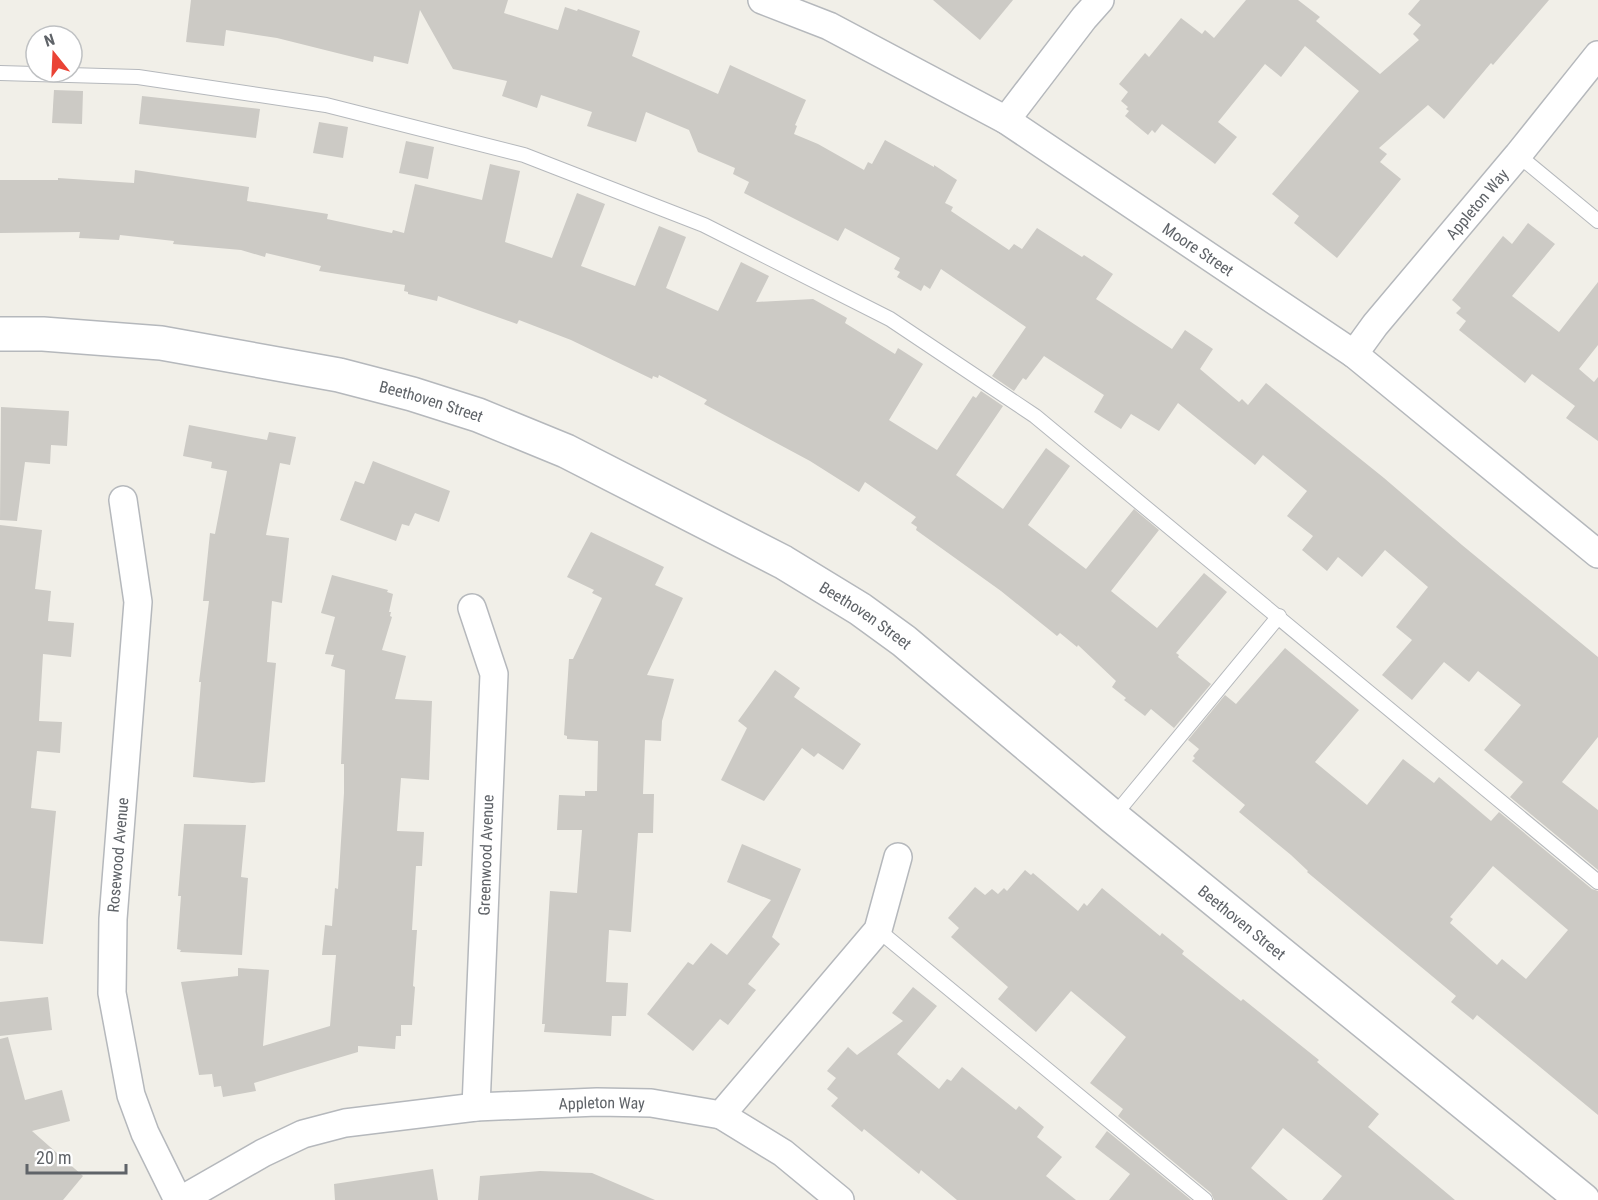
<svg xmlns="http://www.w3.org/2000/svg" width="1598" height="1200" font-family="'Roboto Condensed',sans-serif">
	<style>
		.building { fill: #cccac5; fill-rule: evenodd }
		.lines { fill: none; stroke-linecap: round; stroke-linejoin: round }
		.service-casing { stroke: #b5b8bc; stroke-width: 16 }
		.minor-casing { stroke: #b5b8bc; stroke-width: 30 }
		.tertiary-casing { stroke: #b5b8bc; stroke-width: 36 }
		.service { stroke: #fff; stroke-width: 14 }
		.minor { stroke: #fff; stroke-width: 27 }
		.tertiary { stroke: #fff; stroke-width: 33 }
		.labels { text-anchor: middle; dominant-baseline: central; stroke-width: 6; stroke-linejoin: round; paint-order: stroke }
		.street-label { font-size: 16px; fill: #5f6368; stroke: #fff }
	</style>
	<rect width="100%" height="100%" fill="#f1efe8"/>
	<g class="building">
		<polygon points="191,0 508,0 504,13 558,30 565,7 577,11 578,9 640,31 632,56 718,94 730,65 806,100 795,125 797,126 794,134 818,144 864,170 868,162 872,164 885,140 934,167 934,165 957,180 945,203 953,207 951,211 1009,250 1014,244 1022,249 1037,228 1082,257 1084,255 1113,274 1096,299 1172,349 1185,330 1213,349 1200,369 1239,402 1242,399 1248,405 1266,383 1384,478 1462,545 1598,657 1598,737 1562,782 1598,810 1598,870 1510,797 1523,782 1484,750 1521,705 1478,671 1469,682 1444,662 1412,700 1382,675 1412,640 1396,627 1428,587 1385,550 1362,577 1338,557 1327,571 1302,550 1313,536 1287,516 1307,491 1263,455 1255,465 1178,403 1159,431 1131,414 1121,429 1094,412 1104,395 1044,356 1026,380 1023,378 1014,391 992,376 1026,327 941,269 930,289 924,285 921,291 897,277 900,272 894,269 900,258 845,228 838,241 744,193 749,182 733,174 735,168 698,152 689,130 646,112 636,142 587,126 592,112 541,95 537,108 502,96 507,81 453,69 420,10 408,64 374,56 373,62 277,38 226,30 224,46 186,42"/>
		<polygon points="933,0 1013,0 980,40"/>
		<polygon points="1246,0 1298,0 1320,17 1316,21 1380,74 1419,40 1413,34 1421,25 1408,14 1420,0 1549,0 1493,65 1491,63 1444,119 1428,105 1379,148 1387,154 1380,162 1401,179 1337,258 1294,223 1299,216 1272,194 1359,91 1305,46 1281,77 1265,64 1218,122 1237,137 1215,164 1162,124 1155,133 1152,130 1148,135 1125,116 1129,111 1126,109 1128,107 1121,101 1128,92 1119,84 1145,53 1149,57 1181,18 1202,34 1205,30 1214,38"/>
		<polygon points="54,90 83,91 82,124 52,123"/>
		<polygon points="142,96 260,109 256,138 139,124"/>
		<polygon points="319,122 348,127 343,158 313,153"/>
		<polygon points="406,141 434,147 428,179 399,173"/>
		<polygon points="490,164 520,171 505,242 552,258 577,193 605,204 581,266 635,286 659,226 686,237 666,288 718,311 741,262 769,276 756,302 813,299 847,318 845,323 895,354 898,348 923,364 889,420 937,450 973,396 976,398 981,391 1003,406 956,475 1003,509 1046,448 1070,466 1028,525 1086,569 1134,509 1141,515 1159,530 1111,591 1157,628 1204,573 1227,592 1176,653 1179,655 1178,657 1211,684 1174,728 1151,709 1145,716 1124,700 1126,698 1112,687 1116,681 1078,645 1077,647 1060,633 1057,636 1001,591 916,530 917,527 911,523 916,517 865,482 859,492 810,461 704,404 707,400 659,375 658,378 653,376 652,379 571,340 519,320 517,324 438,296 437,301 408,294 408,292 404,291 405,285 319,271 321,266 266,253 265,257 241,250 173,244 174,241 120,235 119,240 79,238 80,232 0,233 0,180 58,180 58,178 134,183 135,170 249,187 247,201 328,214 327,219 392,233 393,230 404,233 415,184 482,200"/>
		<polygon points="1528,223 1555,244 1512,296 1559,332 1598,282 1598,345 1579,369 1594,382 1598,377 1598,441 1566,418 1575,406 1532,374 1525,383 1459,330 1466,321 1456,313 1461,308 1452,300 1503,236 1512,244"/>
		<polygon points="1,407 69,411 67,446 51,445 50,464 25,462 17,521 0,520"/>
		<polygon points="189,425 267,440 269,432 296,437 290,465 280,463 266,535 289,538 282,603 272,601 267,662 276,663 265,782 252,783 193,777 201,682 199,682 209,601 203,601 210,533 215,534 227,471 211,468 212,462 183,456"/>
		<polygon points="373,461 450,491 439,522 415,513 409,526 402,524 396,541 340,520 355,481 364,484"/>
		<polygon points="0,525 42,530 35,589 51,591 48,621 74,623 71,657 43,654 39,721 62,722 60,753 37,751 31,808 56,811 43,944 0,941"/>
		<polygon points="591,532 664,567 655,585 683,598 647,675 674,679 662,721 661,741 645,740 643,794 654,794 653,833 638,833 631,932 609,930 606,982 628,983 626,1016 612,1016 611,1036 544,1032 545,1024 542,1024 550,891 577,893 582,830 557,830 559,795 585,796 585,791 597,791 598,741 567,739 567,736 564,735 569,659 573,659 602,598 592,593 594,590 567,577"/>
		<polygon points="332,575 388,590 387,592 393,594 389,612 391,612 390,616 392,617 382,650 406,656 395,699 432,701 429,780 401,778 397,831 424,832 422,866 416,866 412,930 417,930 413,986 415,987 412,1025 401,1025 401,1036 396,1036 395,1049 358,1046 358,1052 254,1083 256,1091 223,1097 221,1086 214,1087 212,1074 199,1075 181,982 238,976 238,968 269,970 263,1046 330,1026 336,955 322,955 325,925 332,926 335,888 338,889 344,793 344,764 341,764 345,670 331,666 334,655 325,654 335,617 321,613"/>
		<path d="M1285,648L1359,710L1315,762L1367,805L1403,759L1434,783L1439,777L1491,821L1499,812L1592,889L1598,891V1115L1477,1015L1473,1020L1451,1002L1456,996L1307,872L1308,871L1291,855L1239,812L1245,805L1192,761L1195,758L1193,756L1199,749L1188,740L1225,695L1236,704ZM1493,866L1568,930L1526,979L1502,959L1497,965L1450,923L1453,919L1450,917Z"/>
		<polygon points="775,670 800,688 794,697 861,744 843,770 818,753 814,757 802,748 764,801 721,780 747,728 738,721"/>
		<polygon points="184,824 246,825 241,877 248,878 242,955 180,952 181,950 177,949 181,896 178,896"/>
		<polygon points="742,844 801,869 772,937 780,944 748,984 756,990 728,1025 720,1019 693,1051 647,1014 688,962 693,965 711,943 727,955 771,900 727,882"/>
		<polygon points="1025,870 1031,875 1033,873 1078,911 1084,903 1087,906 1102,888 1160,936 1162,933 1184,951 1182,954 1241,1001 1243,999 1319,1060 1317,1062 1379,1114 1368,1127 1455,1200 1322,1200 1342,1176 1283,1128 1251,1168 1288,1200 1214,1200 1211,1193 1118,1116 1123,1109 1090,1083 1126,1037 1071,991 1036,1032 998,999 1008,987 951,937 959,928 948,918 975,887 985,895 992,889 998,894 1004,888 1007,891"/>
		<polygon points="913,987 937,1006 897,1054 939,1089 947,1079 951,1081 962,1067 1016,1110 1019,1106 1044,1127 1037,1137 1062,1157 1046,1176 1076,1200 957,1200 921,1170 919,1174 864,1129 862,1132 831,1106 838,1098 827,1089 836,1078 827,1071 848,1047 857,1055 903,1021 892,1013"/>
		<polygon points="48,997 52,1030 0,1036 0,1002"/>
		<polygon points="8,1037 25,1100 62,1090 70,1121 32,1131 83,1176 63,1200 0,1200 0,1039"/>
		<polygon points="1107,1131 1191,1200 1109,1200 1130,1174 1095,1147"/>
		<polygon points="433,1169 438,1200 335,1200 334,1184"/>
		<polygon points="540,1171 592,1173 655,1200 478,1200 480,1176"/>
	</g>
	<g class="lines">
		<g class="service-casing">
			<g id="service">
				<polyline points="0,73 138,77 326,105 524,155 704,225 890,319 1035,416 1598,882"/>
				<polyline points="1518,155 1598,221"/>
				<polyline points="1113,817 1279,616"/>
				<polyline points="878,930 1205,1200"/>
			</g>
		</g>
		<g class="minor-casing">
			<g id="minor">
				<path id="s1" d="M762,0L829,26L1006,120L1354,354L1598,554"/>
				<polyline points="1006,120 1084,18 1100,0"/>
				<path id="s2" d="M1354,354L1375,325L1518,155L1598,55"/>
				<polyline points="123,500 138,602 113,919 112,993 131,1095 145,1133 178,1200"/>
				<polyline points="472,608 494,674 476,1107"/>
				<polyline points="721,1115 783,1153 840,1200"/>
				<path id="s3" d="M181,1200L263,1153L303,1134L345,1123L476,1107L597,1102L651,1103L721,1115L878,930L898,857"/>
			</g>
		</g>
		<g class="tertiary-casing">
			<g id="tertiary">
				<path id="s4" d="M0,334H43L161,343L339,375L412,394L478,415L566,451L783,562L860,609L904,641L1113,817L1583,1200"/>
			</g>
		</g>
		<use href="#service" class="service"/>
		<use href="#minor" class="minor"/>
		<use href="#tertiary" class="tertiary"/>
	</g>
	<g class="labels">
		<g class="street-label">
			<text stroke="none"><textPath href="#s2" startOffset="194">Appleton Way</textPath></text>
			<text stroke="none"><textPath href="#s1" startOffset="504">Moore Street</textPath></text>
			<text stroke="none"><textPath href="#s4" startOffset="438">Beethoven Street</textPath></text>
			<text stroke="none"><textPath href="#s4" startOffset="924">Beethoven Street</textPath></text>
			<text transform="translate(118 855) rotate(-85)">Rosewood Avenue</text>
			<text transform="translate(486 855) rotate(-88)">Greenwood Avenue</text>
			<text stroke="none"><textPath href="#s4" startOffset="1410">Beethoven Street</textPath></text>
			<text stroke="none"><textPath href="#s3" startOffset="440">Appleton Way</textPath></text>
		</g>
	</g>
	<g transform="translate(54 54) rotate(342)"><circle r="28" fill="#ffffff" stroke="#bfc1c3" stroke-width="1.5"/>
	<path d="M0-4.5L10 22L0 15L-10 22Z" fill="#ea4335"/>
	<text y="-9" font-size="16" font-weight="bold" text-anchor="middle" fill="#5f6368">N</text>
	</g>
	<path d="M27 1164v9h99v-9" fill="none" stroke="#5f6368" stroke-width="3"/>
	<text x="36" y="1164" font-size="18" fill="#5f6368" stroke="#ffffff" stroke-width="4.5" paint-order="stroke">20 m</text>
</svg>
